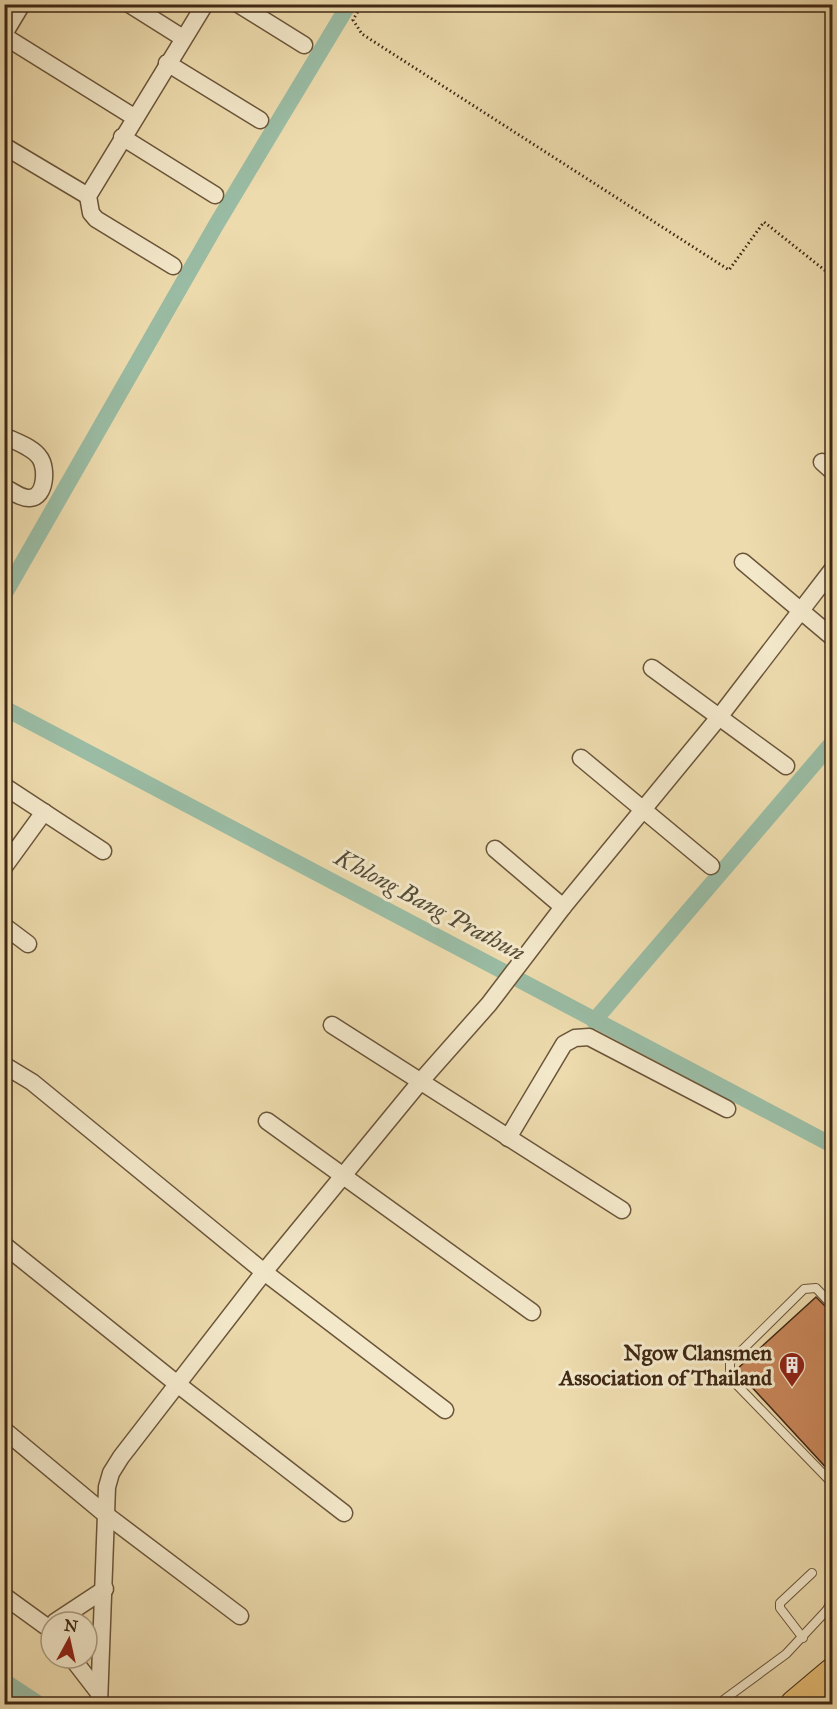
<svg xmlns="http://www.w3.org/2000/svg" width="837" height="1709" font-family="'IM FELL Great Primer',serif">
	<style>
		.lines { fill: none; stroke-linecap: round; stroke-linejoin: round }
		.canal { stroke: #9abca4; stroke-width: 16 }
		.building { fill: #c8875a; stroke: #402814; stroke-width: 1.5 }
		.lane-casing { stroke: #6b553a; stroke-width: 10 }
		.street-casing { stroke: #6b553a; stroke-width: 19 }
		.primary-casing { stroke: #402814; stroke-width: 29 }
		.path { stroke: #402814; stroke-width: 3; stroke-dasharray: 1.5 3; stroke-linecap: butt }
		.lane { stroke: #f3e8ca; stroke-width: 8 }
		.street { stroke: #f3e8ca; stroke-width: 16 }
		.primary { stroke: #e6be76; stroke-width: 27 }
		.labels { text-anchor: middle; dominant-baseline: central; stroke-width: 6; stroke-linejoin: round; paint-order: stroke }
		.poi-label { font-size: 22px; font-weight: bold; fill: #402814; stroke: #f3e8ca; text-anchor: end }
		.water-label { font-size: 24px; font-style: italic; fill: #564d38; stroke: #f3e8ca }
	</style>
	<rect width="100%" height="100%" fill="#eddbad"/>
	<filter id="stains"><feTurbulence type="fractalNoise" baseFrequency=".00333" numOctaves="4"/><feColorMatrix values="0 0 0 0 .2 0 0 0 0 .09 0 0 0 0 .02 0 0 0 .5 -.17"/></filter>
	<radialGradient id="worn" r=".72"><stop offset=".6" stop-color="#630" stop-opacity="0"/><stop offset="1" stop-color="#630" stop-opacity=".3"/></radialGradient>
	<g class="lines">
		<g class="canal">
			<polyline points="4,595 216,225 349,4"/>
			<path d="M4,708C282,852 556,1001 832,1145"/>
			<polyline points="594,1021 832,743"/>
			<polyline points="4,1681 39,1704"/>
		</g>
	</g>
	<polygon class="building" points="816,1297 832,1313 832,1474 736,1370"/>
	<g class="lines">
		<g class="lane-casing">
			<g id="lane">
				<polyline points="832,1305 816,1288 804,1289 730,1362 730,1376 736,1384 832,1483"/>
				<polyline points="827,1610 832,1600"/>
				<polyline points="803,1638 780,1608 780,1603 812,1573"/>
				<polyline points="718,1704 786,1654 827,1610 832,1616"/>
			</g>
		</g>
		<g class="street-casing">
			<g id="street">
				<polyline points="129,4 183,38"/>
				<polyline points="238,4 304,45"/>
				<polyline points="4,34 22,4"/>
				<polyline points="4,36 134,117"/>
				<polyline points="167,63 260,120"/>
				<polyline points="122,137 215,195"/>
				<polyline points="4,146 88,196"/>
				<polyline points="173,266 96,219 91,213 88,196 205,4"/>
				<path d="M4,436C16,442 33,447 40,458C47,468 46,497 30,498C22,499 12,491 4,487"/>
				<polyline points="822,462 832,471"/>
				<polyline points="743,562 832,637"/>
				<polyline points="652,668 786,766"/>
				<polyline points="581,758 711,866"/>
				<polyline points="4,786 103,851"/>
				<polyline points="495,849 563,907"/>
				<polyline points="4,867 44,812"/>
				<polyline points="4,926 28,944"/>
				<polyline points="332,1025 622,1210"/>
				<polyline points="4,1065 32,1082 264,1272 445,1410"/>
				<polyline points="267,1121 532,1312"/>
				<polyline points="508,1138 564,1044 575,1038 589,1037 727,1109"/>
				<polyline points="4,1245 176,1383 344,1513"/>
				<polyline points="4,1430 105,1514 240,1616"/>
				<polyline points="4,1596 51,1630"/>
				<polyline points="55,1622 105,1589"/>
				<polyline points="72,1658 99,1693"/>
				<polyline points="99,1704 107,1487 111,1473 121,1457 264,1272 420,1082 489,1004 563,907 720,716 832,570"/>
			</g>
		</g>
		<g class="primary-casing">
			<polyline id="primary" points="794,1704 832,1672"/>
		</g>
		<polyline class="path" points="362,4 353,20 362,34 729,270 764,222 832,276"/>
		<use href="#lane" class="lane"/>
		<use href="#street" class="street"/>
		<use href="#primary" class="primary"/>
	</g>
	<defs>
		<g id="building-pin" transform="scale(1.35)"><path d="M0 17L-7.5 6A9.5 9.5 0 1 1 7.5 6Z" fill="#8f2418" stroke="#f3e8ca"/><path d="M-4-6H4V6H1V3H-1V6H-4ZM-2.5-4.3h1.7v1.8h-1.7ZM.8-4.3h1.7v1.8H.8ZM-2.5-1h1.7V.8h-1.7ZM.8-1h1.7V.8H.8Z" fill="#fff"/></g>
	</defs>
	<g fill-rule="evenodd">
		<use href="#building-pin" x="792" y="1365"/>
	</g>
	<g class="labels">
		<g class="poi-label">
			<text x="772" y="1352">Ngow Clansmen<tspan x="772" dy="25">Association of Thailand</tspan></text>
		</g>
		<g class="water-label">
			<text transform="translate(430 905) rotate(28)">Khlong Bang Prathun</text>
		</g>
	</g>
	<rect width="837" height="1709" fill="none" stroke="#eddbad" stroke-width="24"/>
	<rect x="6" y="6" width="825" height="1697" fill="none" stroke="#402814" stroke-width="3"/>
	<rect x="12" y="12" width="813" height="1685" fill="none" stroke="#402814" stroke-width="1.5"/>
	<g transform="translate(69 1640) rotate(8)"><circle r="28" fill="#f3e8ca" stroke="#ab9b81" stroke-width="1.5"/>
	<path d="M0-4.5L10 22L0 15L-10 22Z" fill="#8f2418"/>
	<text y="-9" font-size="16" font-weight="bold" text-anchor="middle" fill="#402814">N</text>
	</g>
	<rect width="100%" height="100%" filter="url(#stains)"/>
	<rect width="100%" height="100%" fill="url(#worn)"/>
</svg>
